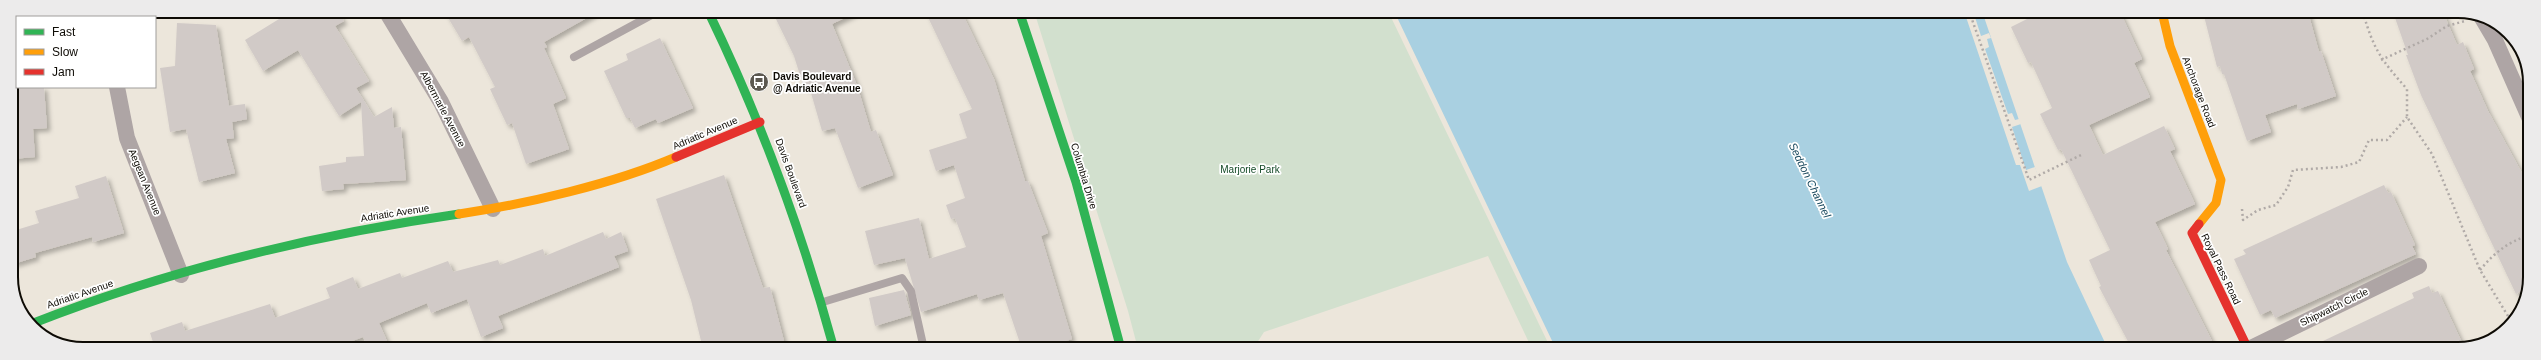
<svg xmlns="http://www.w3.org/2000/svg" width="2541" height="360" font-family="Arial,sans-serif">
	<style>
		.green { fill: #d2e0ce }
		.water { fill: #a9d0e1 }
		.pier { fill: #ece6db }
		.building { fill: #d1cac7; filter: url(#shadow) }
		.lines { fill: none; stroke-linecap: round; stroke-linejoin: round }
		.path { stroke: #b0aaa7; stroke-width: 2.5; stroke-dasharray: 2 3; stroke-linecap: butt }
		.lane { stroke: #aea5a5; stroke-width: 8 }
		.street { stroke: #aea5a5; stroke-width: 16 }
		.fast { stroke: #30b455; stroke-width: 9 }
		.slow { stroke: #ff9f0a; stroke-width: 9 }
		.jam { stroke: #e5322d; stroke-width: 9 }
		.labels { text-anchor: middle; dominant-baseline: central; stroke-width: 3.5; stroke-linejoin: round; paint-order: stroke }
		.poi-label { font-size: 10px; font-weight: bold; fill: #0e0b05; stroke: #fff; text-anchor: start }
		.street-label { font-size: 10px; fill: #0e0b05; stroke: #fff }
		.park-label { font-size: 10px; fill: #134926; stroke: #fff }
		.water-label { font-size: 11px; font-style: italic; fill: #17475c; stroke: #fff }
		.rim { fill: none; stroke: #0e0b05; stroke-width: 2 }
	</style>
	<defs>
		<filter id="shadow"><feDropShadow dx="3.5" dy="3.5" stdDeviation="2" flood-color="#0004"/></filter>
	</defs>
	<rect width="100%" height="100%" fill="#ece6db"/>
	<polygon class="green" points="1034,11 1388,11 1551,349 1532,349 1488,256 1264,332 1253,349 1138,349 1128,311"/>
	<polygon class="water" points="1394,11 1982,11 2067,262 2108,349 1556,349"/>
	<polygon class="pier" points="1964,11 1973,11 1981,36 1989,33 1991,38 1987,39 1989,47 1985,49 2008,114 2012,113 2015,120 2019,119 2021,124 2012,127 2026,170 2035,167 2042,186 2029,191 2020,165 2016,165"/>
	<g class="building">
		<polygon points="292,11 337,11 344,21 335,26 369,81 356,88 374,117 392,107 394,128 401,127 406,180 343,184 344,189 322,191 319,166 346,162 346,157 364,156 361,102 339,116 298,50 263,71 245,40"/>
		<polygon points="444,11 599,11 544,42 547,47 544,48 566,98 553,104 569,149 526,164 512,123 507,125 490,89 495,87 469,37 462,41"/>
		<polygon points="788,11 859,11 832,24 858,88 871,132 876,130 893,175 858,188 835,128 822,131 809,86 804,88 794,56 775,17"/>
		<polygon points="925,11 961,11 994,79 1025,181 1028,181 1048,233 1041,236 1072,339 1041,349 1022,349 1003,293 979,300 977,294 921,312 905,258 874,265 865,231 919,218 929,259 966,247 955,218 951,219 946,205 965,198 954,165 936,171 929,150 967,138 959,114 972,109"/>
		<polygon points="2028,11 2120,12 2142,59 2134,63 2150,97 2089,125 2103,155 2164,126 2175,149 2170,151 2195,204 2155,222 2168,249 2166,250 2216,349 2132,349 2099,287 2101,286 2089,260 2110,250 2061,149 2058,150 2040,114 2052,108 2031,62 2028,63 2011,27 2031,17"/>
		<polygon points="2203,12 2308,12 2319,52 2321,51 2336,96 2298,109 2297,104 2265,115 2271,132 2247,141 2224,74 2222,74 2220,66 2217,67"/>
		<polygon points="2393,12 2443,12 2457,45 2463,42 2474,69 2470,71 2488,111 2529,186 2529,286 2516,294 2421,95 2406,55 2408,55"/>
		<polygon points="177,23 216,25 229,106 245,104 247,119 232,122 234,138 226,139 235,173 199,182 186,129 170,132 160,68 175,66"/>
		<polygon points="660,38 693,108 658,123 656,119 635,128 630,118 626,118 604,71 628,60 626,54"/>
		<polygon points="11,87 44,87 47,128 33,129 35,157 12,159"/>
		<polygon points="724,175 763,288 770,287 786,349 703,349 691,300 656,199"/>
		<polygon points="106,176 124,233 93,242 92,237 35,253 36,257 13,264 13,231 39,223 35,211 79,198 75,186"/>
		<polygon points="2384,185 2388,193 2391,192 2415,245 2412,246 2416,254 2275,318 2271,310 2260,315 2234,259 2246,254 2243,250"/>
		<polygon points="603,232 606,239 621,232 628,251 614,256 619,267 498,316 503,328 481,337 467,299 431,313 427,303 379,323 390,348 368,348 363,337 333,348 306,348 303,342 283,348 155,348 150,333 182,322 185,331 270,304 275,318 330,298 326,288 353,277 358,289 400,273 402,278 448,261 453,272 498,260 500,265 543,249 545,256"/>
		<polygon points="2429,286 2432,293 2438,291 2464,347 2458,349 2306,349 2414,298 2412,293"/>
		<polygon points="904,290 911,315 875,326 869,298"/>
	</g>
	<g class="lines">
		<g class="path">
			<polyline points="1969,11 2029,180 2081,155"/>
			<path d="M2363,12C2373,49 2382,61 2407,89V117L2432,154L2480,270L2511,321"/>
			<polyline points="2381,60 2427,39 2447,26 2465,21"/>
			<polyline points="2242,209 2243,220 2258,210 2276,205 2288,187 2293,170 2341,167 2359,162 2369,140 2387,140 2407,117"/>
			<path d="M2480,270C2494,253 2508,242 2529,235"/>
		</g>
		<g class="lane">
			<polyline points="574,57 659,11"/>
			<polyline points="823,302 902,278 911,291 924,349"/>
		</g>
		<g class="street">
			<polyline points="114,11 114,17"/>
			<polyline points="386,11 441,102 493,209"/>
			<polyline points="2482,18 2495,40 2529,117"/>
			<polyline points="117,87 127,138 181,275"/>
			<polyline points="2249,349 2419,266"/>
		</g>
		<g class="fast">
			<path d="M708,11C761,120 802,232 834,349"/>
			<polyline points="1019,11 1076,182 1121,349"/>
			<path d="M31,324C168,270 313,235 459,214"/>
		</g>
		<g class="slow">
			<polyline points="2162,12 2170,46 2221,180 2216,203 2199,224"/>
			<path d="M459,214C526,204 613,184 676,157"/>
		</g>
		<g class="jam">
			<polyline points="676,157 760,122"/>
			<polyline points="2199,224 2192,233 2248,349"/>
		</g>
	</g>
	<defs>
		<g id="bus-disc" transform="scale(1)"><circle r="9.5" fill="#5c5850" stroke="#fff"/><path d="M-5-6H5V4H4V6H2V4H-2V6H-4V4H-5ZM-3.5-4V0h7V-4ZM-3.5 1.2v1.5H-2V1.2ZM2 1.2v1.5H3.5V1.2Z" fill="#fff"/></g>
	</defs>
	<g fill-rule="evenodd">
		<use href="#bus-disc" x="759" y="82"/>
	</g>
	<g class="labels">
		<g class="poi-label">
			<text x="773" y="76">Davis Boulevard<tspan x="773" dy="12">@ Adriatic Avenue</tspan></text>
		</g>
		<g class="street-label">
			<text transform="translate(2199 92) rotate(69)">Anchorage Road</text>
			<text transform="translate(443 109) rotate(62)">Albermarle Avenue</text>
			<text transform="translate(705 133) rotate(-23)">Adriatic Avenue</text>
			<text transform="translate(791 173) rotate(70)">Davis Boulevard</text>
			<text transform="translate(1084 176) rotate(73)">Columbia Drive</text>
			<text transform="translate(145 182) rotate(68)">Aegean Avenue</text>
			<text transform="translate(395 213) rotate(-9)">Adriatic Avenue</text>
			<text transform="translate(2221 269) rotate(64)">Royal Pass Road</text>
			<text transform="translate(80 294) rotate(-19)">Adriatic Avenue</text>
			<text transform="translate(2334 307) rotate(-26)">Shipwatch Circle</text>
		</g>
		<g class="park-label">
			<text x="1250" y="169">Marjorie Park</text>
		</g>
		<g class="water-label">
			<text transform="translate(1810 180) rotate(64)">Seddon Channel</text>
		</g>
	</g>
	<path d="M0 0H2541V360H0ZM83 18H2458A65 65 0 0 1 2523 83V277A65 65 0 0 1 2458 342H83A65 65 0 0 1 18 277V83A65 65 0 0 1 83 18Z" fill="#ecebeb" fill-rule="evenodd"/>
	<path class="rim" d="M83 18H2458A65 65 0 0 1 2523 83V277A65 65 0 0 1 2458 342H83A65 65 0 0 1 18 277V83A65 65 0 0 1 83 18Z"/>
	<rect x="16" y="16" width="140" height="72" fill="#ffffff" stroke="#9f9d9b"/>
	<rect x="24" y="29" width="20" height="6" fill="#30b455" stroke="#9f9d9b"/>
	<text x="52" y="36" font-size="12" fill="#0e0b05">Fast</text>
	<rect x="24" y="49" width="20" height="6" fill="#ff9f0a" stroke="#9f9d9b"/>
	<text x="52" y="56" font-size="12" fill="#0e0b05">Slow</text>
	<rect x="24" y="69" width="20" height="6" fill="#e5322d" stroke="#9f9d9b"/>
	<text x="52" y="76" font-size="12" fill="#0e0b05">Jam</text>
</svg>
